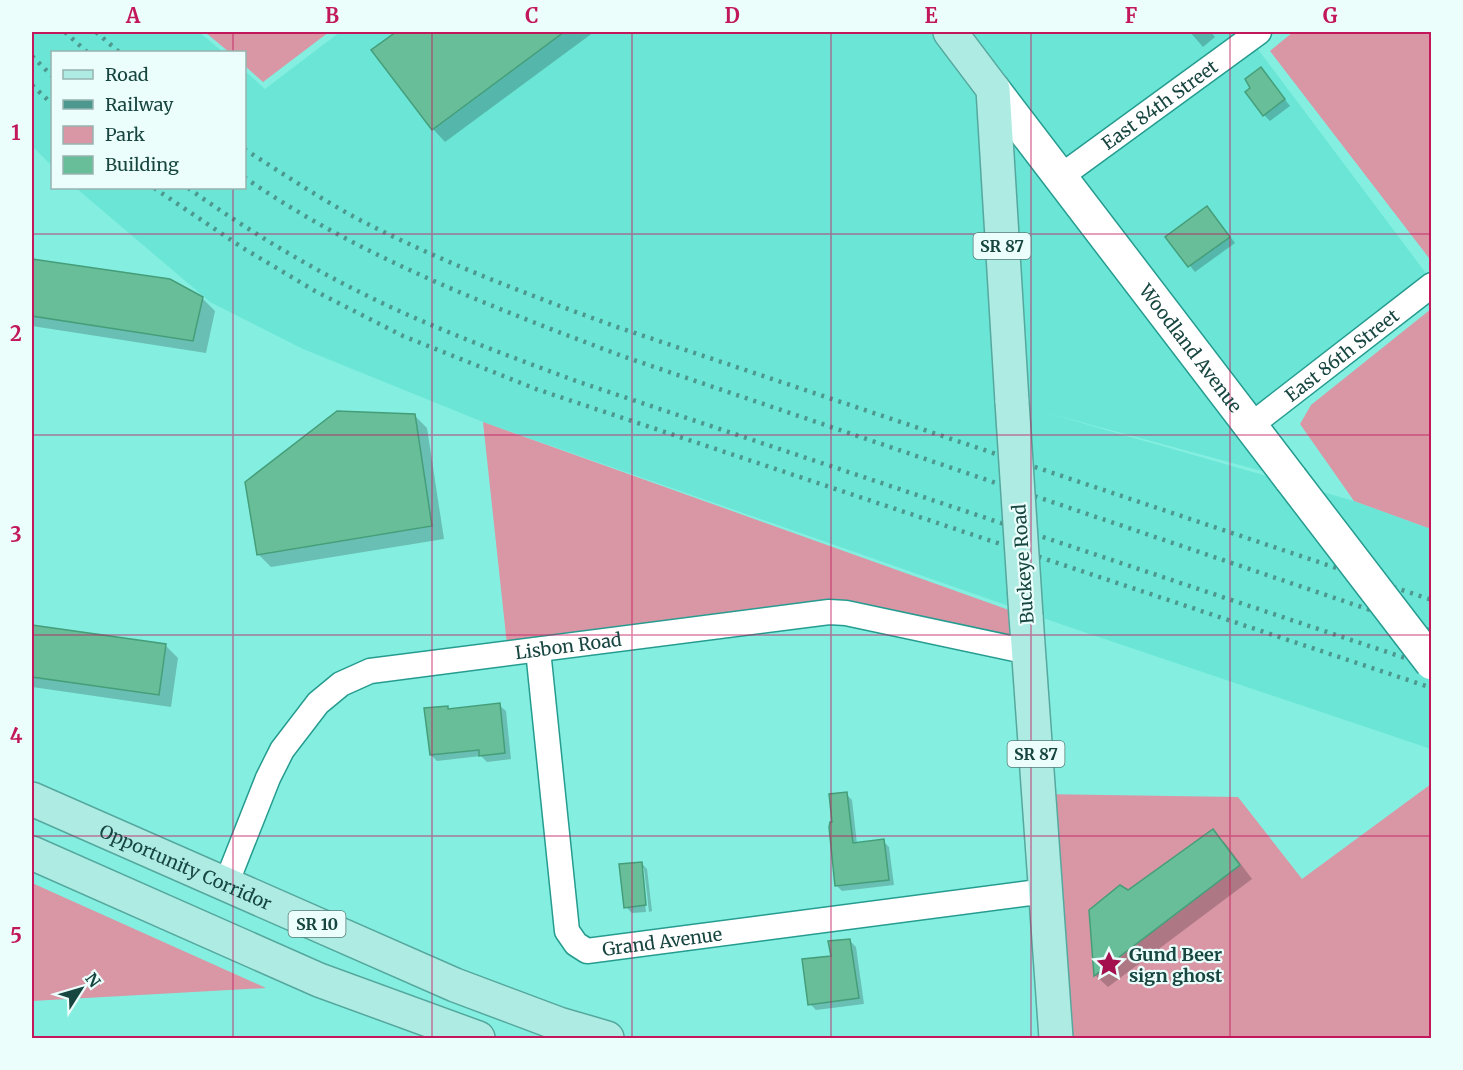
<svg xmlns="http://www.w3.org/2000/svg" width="1463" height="1070" font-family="Merriweather,serif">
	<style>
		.built { fill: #6be5d6 }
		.green { fill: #d996a5 }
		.shadow { fill: #0003 }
		.building { fill: #67be99; stroke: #459e7a; stroke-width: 1.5 }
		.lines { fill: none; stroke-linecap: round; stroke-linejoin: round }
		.street-casing { stroke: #269c90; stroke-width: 27 }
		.secondary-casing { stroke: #269c90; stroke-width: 36 }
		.primary-casing { stroke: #55a89e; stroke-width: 36 }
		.street { stroke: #fff; stroke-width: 24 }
		.secondary { stroke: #fff; stroke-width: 33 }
		.primary { stroke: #adebe3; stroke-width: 33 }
		.rail { stroke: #4c988e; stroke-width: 4.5; stroke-dasharray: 3 6; stroke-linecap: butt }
		.secondary-bridge-casing { stroke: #269c90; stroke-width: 36; stroke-linecap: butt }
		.primary-bridge-casing { stroke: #55a89e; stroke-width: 36; stroke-linecap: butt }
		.secondary-bridge { stroke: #fff; stroke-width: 33 }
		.primary-bridge { stroke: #adebe3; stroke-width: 33 }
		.grid { fill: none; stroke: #c2185b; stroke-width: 1.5; stroke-opacity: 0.55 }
		.labels { text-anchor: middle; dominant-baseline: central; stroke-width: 4.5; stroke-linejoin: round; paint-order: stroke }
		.shield { fill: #ebfefb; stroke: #577c78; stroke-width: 1.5 }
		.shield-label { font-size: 16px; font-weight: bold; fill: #174540 }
		.street-label { font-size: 18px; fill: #174540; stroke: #ebfefb }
		.poi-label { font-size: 18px; font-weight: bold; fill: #174540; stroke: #ebfefb; text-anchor: start }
		.neatline { fill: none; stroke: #c2185b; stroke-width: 2 }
		.grid-label { font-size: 20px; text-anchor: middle; font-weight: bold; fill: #c2185b }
	</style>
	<rect width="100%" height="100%" fill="#84efe0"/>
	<g class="built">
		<polygon points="32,32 199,32 223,52 52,52 52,166 32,146"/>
		<polygon points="340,32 1245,32 1431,280 1251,425 1291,479 1040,411 1354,501 1431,529 1431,749 1069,627 483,422 303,349 210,302 76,188 244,188 245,71 265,89"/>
	</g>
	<g class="green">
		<polygon points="205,32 329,32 263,82 245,66 244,52 229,52"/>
		<polygon points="1293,32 1431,32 1432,69 1430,70 1432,70 1432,257 1429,258 1270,51"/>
		<polygon points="1431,309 1431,529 1354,501 1300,424 1311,405"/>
		<polygon points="483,422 1026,616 1029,652 846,613 508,654"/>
		<polygon points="1431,784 1431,1038 1056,1038 1039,794 1238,797 1302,879"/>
		<polygon points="32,883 266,988 32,1001"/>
	</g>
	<g class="shadow">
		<polygon points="398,32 594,32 445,142 433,129 373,51"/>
		<polygon points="1190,32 1211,32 1215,37 1203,47"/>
		<polygon points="1261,69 1290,106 1270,121 1264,115 1252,89"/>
		<polygon points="1213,214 1235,243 1195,272 1167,237"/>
		<polygon points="32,260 170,281 202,298 215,311 206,353 32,326"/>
		<polygon points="414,415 427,428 444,539 271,567 258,554"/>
		<polygon points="32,627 165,645 178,658 171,707 32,687"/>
		<polygon points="499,705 506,711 511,759 487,762 481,756 437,761 431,755 447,708 451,711"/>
		<polygon points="846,794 852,800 857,844 883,841 889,847 894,885 842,891 836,885 834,823"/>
		<polygon points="1212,831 1225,843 1252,879 1108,987 1095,975 1090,911 1128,892"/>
		<polygon points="641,863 647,869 652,911 649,912 644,868 641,868 646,912 632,913 626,907"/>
		<polygon points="849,940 856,947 864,1004 816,1010 810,1004 832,957"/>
	</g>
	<g class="building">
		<polygon points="396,32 564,32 432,130 371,50"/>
		<polygon points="1261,67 1285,99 1263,116 1245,92 1250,88 1245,79"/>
		<polygon points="1207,206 1230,237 1188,267 1165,237"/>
		<polygon points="32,259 170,279 203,297 193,341 32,316"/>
		<polygon points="337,411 415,414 432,526 257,555 245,482"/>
		<polygon points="32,625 166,644 159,695 32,677"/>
		<polygon points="500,703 505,753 479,756 479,750 430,755 424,708 448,706 448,709"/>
		<polygon points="847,792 853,843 884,839 889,880 835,886 829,827 830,822 832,822 829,794"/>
		<polygon points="1213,829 1240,865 1094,976 1089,910 1120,885 1128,890"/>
		<polygon points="642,862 646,905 624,908 619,864"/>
		<polygon points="850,939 859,998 808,1005 802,959 831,956 828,941"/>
	</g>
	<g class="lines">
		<g class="street-casing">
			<g id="street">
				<path id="s1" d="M1060,177L1259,32"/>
				<path id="s2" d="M1250,426L1432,285"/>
				<path id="s3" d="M538,650L567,931L576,944L587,951L1046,891"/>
				<path id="s4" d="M226,884L268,778L282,750L318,703L341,684L370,671L829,612L846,613L1029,652"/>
			</g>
		</g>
		<g class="secondary-casing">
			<g id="secondary">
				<path id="s5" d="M993,89L1291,479"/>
			</g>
		</g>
		<g class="primary-casing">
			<g id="primary">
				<polyline points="950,32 993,89 1012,402"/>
				<polyline points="1026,616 1056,1038"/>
				<path id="s6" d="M32,799L455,985L559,1024L607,1038"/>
				<polyline points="32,853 319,980 478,1038"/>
			</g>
		</g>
		<use href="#street" class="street"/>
		<use href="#secondary" class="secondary"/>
		<use href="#primary" class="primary"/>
		<g class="rail">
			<polyline points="65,32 87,52"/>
			<polyline points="96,32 119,52"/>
			<polyline points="32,56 52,76"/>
			<polyline points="32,85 52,104"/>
			<path d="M244,149C282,173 319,198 358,219C441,262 529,295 617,327L1432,600"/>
			<path d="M244,177C359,257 492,307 622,356L1432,631"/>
			<polyline points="154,188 243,248 315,291 403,336 536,389 1432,688"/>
			<path d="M188,188C261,240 340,286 422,321C473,343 525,362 576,381L1432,667"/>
		</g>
		<g class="secondary-bridge-casing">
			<polyline id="secondary-bridge" points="1291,479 1432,663"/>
		</g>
		<g class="primary-bridge-casing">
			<polyline id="primary-bridge" points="1012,402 1026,616"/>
		</g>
		<use href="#secondary-bridge" class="secondary-bridge"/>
		<use href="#primary-bridge" class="primary-bridge"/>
	</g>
	<path class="grid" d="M233,32V52M432,32V1038M632,32V1038M831,32V1038M1031,32V1038M1230,32V1038M233,188V1038M32,234H1432M32,435H1432M32,635H1432M32,836H1432"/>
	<defs>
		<g id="sight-bare" transform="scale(2.07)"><path d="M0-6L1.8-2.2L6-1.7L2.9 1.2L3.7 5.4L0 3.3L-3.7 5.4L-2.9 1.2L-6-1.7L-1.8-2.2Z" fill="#a4104e" stroke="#ebfefb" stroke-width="2.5" paint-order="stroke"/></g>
	</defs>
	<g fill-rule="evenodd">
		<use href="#sight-bare" x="1109" y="964"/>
	</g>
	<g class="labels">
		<g class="shield">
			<rect x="973.5" y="233" width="57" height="26" rx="4.5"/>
			<rect x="1007.5" y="741" width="57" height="26" rx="4.5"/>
			<rect x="288.5" y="911" width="57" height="26" rx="4.5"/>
		</g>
		<g class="shield-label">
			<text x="1002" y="246">SR 87</text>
			<text x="1036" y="754">SR 87</text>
			<text x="317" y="924">SR 10</text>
		</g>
		<g class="street-label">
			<text stroke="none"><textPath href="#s1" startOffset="123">East 84th Street</textPath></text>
			<text stroke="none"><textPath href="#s5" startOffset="326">Woodland Avenue</textPath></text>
			<text stroke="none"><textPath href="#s2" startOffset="116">East 86th Street</textPath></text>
			<text transform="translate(1023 564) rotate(-94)">Buckeye Road</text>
			<text stroke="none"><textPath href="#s4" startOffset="466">Lisbon Road</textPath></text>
			<text stroke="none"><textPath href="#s6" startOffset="168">Opportunity Corridor</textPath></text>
			<text stroke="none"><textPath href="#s3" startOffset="387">Grand Avenue</textPath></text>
		</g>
		<g class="poi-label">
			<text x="1129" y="954">Gund Beer<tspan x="1129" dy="21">sign ghost</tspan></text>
		</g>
	</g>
	<rect width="1463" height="1070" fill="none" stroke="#ebfefb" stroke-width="66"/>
	<rect x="51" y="51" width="195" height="138" fill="#ebfefb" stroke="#96b4b0" stroke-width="1.5"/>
	<rect x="63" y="70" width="30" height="9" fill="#adebe3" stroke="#96b4b0" stroke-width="1.5"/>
	<text x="105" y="81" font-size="18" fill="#174540">Road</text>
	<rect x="63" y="100" width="30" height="9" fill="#4c988e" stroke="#96b4b0" stroke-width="1.5"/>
	<text x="105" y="111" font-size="18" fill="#174540">Railway</text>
	<rect x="63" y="126" width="30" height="18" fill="#d996a5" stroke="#96b4b0" stroke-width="1.5"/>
	<text x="105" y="141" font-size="18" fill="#174540">Park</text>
	<rect x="63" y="156" width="30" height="18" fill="#67be99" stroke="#96b4b0" stroke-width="1.5"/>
	<text x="105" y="171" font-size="18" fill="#174540">Building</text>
	<g transform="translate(81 989) rotate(53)" stroke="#ebfefb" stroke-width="4.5" paint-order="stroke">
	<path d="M0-4.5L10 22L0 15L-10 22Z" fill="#174540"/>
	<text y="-9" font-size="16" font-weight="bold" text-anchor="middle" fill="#174540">N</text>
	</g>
	<rect x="33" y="33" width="1397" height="1004" class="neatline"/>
	<g class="grid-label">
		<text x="133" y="23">A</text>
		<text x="332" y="23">B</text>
		<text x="532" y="23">C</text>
		<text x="732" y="23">D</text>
		<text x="931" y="23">E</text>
		<text x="1131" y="23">F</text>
		<text x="1330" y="23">G</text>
		<text x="16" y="140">1</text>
		<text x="16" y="341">2</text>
		<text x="16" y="542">3</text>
		<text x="16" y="743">4</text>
		<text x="16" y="943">5</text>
	</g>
</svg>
